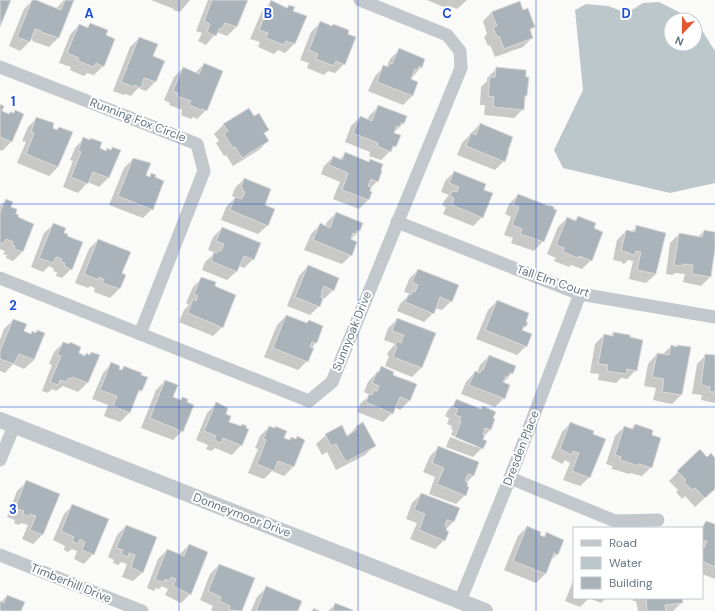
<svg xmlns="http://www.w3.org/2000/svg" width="715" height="611" font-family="'DM Sans',sans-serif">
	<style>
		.water { fill: #bbc7cb }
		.shadow { fill: #0003 }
		.building { fill: #aab3b9; stroke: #dcdcda }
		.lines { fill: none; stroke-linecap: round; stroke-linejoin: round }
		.minor { stroke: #c3c8cc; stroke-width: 13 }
		.tertiary { stroke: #c3c8cc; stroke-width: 16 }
		.grid { fill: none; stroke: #1d4ed8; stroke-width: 1; stroke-opacity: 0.55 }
		.labels { text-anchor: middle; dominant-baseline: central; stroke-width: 4; stroke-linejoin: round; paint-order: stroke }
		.street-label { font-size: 12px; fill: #657683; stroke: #fff }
		.grid-label { font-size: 13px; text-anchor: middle; font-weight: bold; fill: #1d4ed8; stroke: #fff; stroke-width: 4; stroke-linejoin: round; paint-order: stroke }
	</style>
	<rect width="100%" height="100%" fill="#fafaf8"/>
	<polygon class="water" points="659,2 679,12 689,20 671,20 671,44 695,44 695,26 703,32 715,51 715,183 670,193 563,168 554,150 583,90 575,10 586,4 608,6 627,13 643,3"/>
	<g class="shadow">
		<polygon points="33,0 56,9 64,0 71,0 58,38 49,47 32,41 33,40 30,39 29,42 20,51 9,46 24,9"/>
		<polygon points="151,0 190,0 180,12 173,10 174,9"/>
		<polygon points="208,0 246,1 236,27 227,36 217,32 206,45 198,41 202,33 196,31"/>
		<polygon points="427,0 467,0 457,9 452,7 449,10 445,9 446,8"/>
		<polygon points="271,2 286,9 289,6 292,11 294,44 285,53 278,50 274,54 258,47 260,42 250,39 262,11"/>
		<polygon points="492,12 522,12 534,27 530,31 532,38 523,47 495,57 490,45 488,46 484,37 487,34 483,21"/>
		<polygon points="321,22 344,64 335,73 328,71 324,75 307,68 309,63 300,60 311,32"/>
		<polygon points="90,24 105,36 103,66 94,75 87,73 84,76 70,70 71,67 59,63 70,35 79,25 86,28"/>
		<polygon points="139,38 152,56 164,61 155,82 146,91 138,88 131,96 125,94 124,95 113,91 130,47"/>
		<polygon points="399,50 421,67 410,80 417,83 412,96 403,105 368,91 375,76 384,67 386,68 390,59"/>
		<polygon points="204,64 206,110 197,119 193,117 191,119 181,115 182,110 169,105 170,103 164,100 174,77 183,68 195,73"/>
		<polygon points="497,68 526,96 524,98 523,109 514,118 484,115 485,105 480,105 481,87 487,81 487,78"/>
		<polygon points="0,105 0,112 8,115 15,112 22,114 11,142 2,151 0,150"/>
		<polygon points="379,106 406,117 403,124 393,133 395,146 381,160 369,156 370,152 345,142 351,126 360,117 367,120 370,115"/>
		<polygon points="37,118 51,128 56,130 59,128 71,133 58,167 49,176 17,163 26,142 22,141 28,127"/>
		<polygon points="253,118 268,130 263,134 268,141 259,150 233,166 226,155 224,156 216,143 219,141 214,134 223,125"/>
		<polygon points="480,124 504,161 495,170 457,155 462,143"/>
		<polygon points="84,138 89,141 90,139 98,148 106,151 108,149 110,150 113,148 119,151 108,178 99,187 88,182 78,193 63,187 73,161 70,160 75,148"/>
		<polygon points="345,154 368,163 370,160 377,181 369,190 368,191 371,192 368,200 359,209 333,199 340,182 321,174 324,166 333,157 339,160"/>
		<polygon points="133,159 145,176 149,178 152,174 153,178 152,209 143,218 109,205 124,168"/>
		<polygon points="454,172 483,190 482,217 473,226 443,214 446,207 442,205 444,201 449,195 441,192 445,181"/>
		<polygon points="244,179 264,205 268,225 258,234 221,220 226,207 234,199 235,197 232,196 235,188"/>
		<polygon points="518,195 553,209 543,241 534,251 511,243 513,238 504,235 511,217 505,214 509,204"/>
		<polygon points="6,200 14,215 22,252 13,261 6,258 7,255 3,254 5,251 0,249 0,206"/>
		<polygon points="336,213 359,231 350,240 351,255 342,264 304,250 311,234 320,225 325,227 327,222"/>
		<polygon points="578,217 593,228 591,260 582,269 571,265 569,267 554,261 556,258 547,254 558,227 567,218 574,221"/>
		<polygon points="54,224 63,233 71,269 62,278 56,276 57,272 53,271 54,269 49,266 43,272 31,267 44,233"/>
		<polygon points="637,227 656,274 646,283 629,279 633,261 628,260 624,264 622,263 622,262 613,260 617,240 626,231 631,232"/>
		<polygon points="222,228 253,259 244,268 239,266 237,271 227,280 202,270 205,262 215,253 208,250 213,237"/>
		<polygon points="704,231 715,233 715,243 710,277 701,286 683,282 685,274 675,273 673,275 666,274 670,243 679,234 698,237"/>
		<polygon points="98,240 121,274 125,275 119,289 110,298 94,292 95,288 90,286 88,288 75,283 89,249"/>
		<polygon points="308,266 333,290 324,299 322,298 319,306 310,315 287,306 299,276"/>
		<polygon points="418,270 451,301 442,310 435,308 433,313 424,322 397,311 400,304 410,294 404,292 409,279"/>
		<polygon points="202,278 213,287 222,327 213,336 179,322 184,310 189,305 186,303 193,287"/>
		<polygon points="497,301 524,322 526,326 521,331 526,346 517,355 476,339 488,310"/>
		<polygon points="286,316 306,324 309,321 322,326 316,343 311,348 307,361 298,370 264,357 277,325"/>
		<polygon points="398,319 434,334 421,368 412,377 385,366 389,356 387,355 388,352 395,344 384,340 388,328"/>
		<polygon points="13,320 23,332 30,334 32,332 35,333 37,331 44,334 34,360 24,369 13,364 5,373 0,371 0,340 4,329"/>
		<polygon points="614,333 636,370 627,379 621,378 616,383 598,380 599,374 590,373 595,344 604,335 610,336"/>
		<polygon points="63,343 77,353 85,356 87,354 89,355 92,353 98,356 87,383 78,392 63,386 56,391 52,389 48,393 42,391 52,365 49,364 54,352"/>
		<polygon points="671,346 676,347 678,346 690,348 681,395 672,404 653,400 656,388 644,386 648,364 657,354 662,355"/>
		<polygon points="706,355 715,356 715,403 701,400 702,395 692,394 697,364"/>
		<polygon points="489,356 512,373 503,383 504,398 495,407 461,394 466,382 475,372 477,373 480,365"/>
		<polygon points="112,363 121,371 124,367 140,376 141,390 135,396 129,413 120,422 104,416 108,405 92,399 103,373"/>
		<polygon points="381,368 392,375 409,401 400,410 395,407 392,413 383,422 357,412 360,404 370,395 364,392 368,382"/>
		<polygon points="165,381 172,397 180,400 182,398 182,431 173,440 141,428 156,390"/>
		<polygon points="457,401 492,418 490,430 484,436 482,440 482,448 473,457 446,447 450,437 476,447 476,445 451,435 453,430 451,429 452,426 447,424 449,418 445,416 448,410"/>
		<polygon points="216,404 224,415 241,445 232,455 215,448 211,451 206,449 208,445 196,440 207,413"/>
		<polygon points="571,423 590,477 580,486 563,480 570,463 565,460 562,464 551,458 562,432"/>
		<polygon points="363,424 374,446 365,455 336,470 327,452 322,455 316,444 326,435 347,437 356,427"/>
		<polygon points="635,425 651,436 651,467 642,476 630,473 629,474 612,469 612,466 606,464 615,436 624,427 631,429"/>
		<polygon points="269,427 283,438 289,441 291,438 295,440 297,438 293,467 284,476 272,471 264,479 248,473 258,449 255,448 260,436"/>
		<polygon points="439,447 478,463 473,476 466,483 465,495 456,504 429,494 435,477 423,472 430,456"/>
		<polygon points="707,458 715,459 715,488 695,507 685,496 682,499 676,492 678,490 669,481 678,472"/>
		<polygon points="27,482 42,535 33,544 22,539 28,525 21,523 19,525 14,523 15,520 7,517 17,491"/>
		<polygon points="421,494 453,522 444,531 444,540 435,549 410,539 417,523 406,519 412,503"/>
		<polygon points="73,505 93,554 84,564 74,559 77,551 72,549 68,552 64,550 65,546 53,540 64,514"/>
		<polygon points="707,522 715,525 715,579 702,574 702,528 701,528"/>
		<polygon points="126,526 143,572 133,581 122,577 127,564 121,562 118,565 113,563 114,560 108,557 117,535"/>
		<polygon points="527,527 538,535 543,537 546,534 557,554 550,561 545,574 536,583 504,570 518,536"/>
		<polygon points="189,545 190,594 181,603 165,595 168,589 162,586 159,589 156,588 154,591 147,588 158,559 167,550 179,555"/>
		<polygon points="219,565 254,579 241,611 213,611 211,610 213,606 200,600 210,574"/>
		<polygon points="574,579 574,598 606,598 601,603 589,598 580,607 565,601"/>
		<polygon points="266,588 297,611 251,611 257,597"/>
		<polygon points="7,596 20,611 0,611 0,603"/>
		<polygon points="633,598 681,598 682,602 673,611 638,611 636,601 633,601"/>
		<polygon points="336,604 352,611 328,611"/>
		<polygon points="314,608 320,611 311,611"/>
	</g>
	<g class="building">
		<polygon points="0,0 11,0 0,27"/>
		<polygon points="32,0 36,0 61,10 65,0 74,0 59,38 41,32 41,31 35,29 30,42 17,37"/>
		<polygon points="212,0 248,0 237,27 225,23 222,29 220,28 216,36 207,32 210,24 204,21"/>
		<polygon points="271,0 287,8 289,5 295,7 293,11 307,16 295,44 286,41 284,45 266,38 268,33 259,30"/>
		<polygon points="520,1 523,10 528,8 535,27 530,29 533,38 504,49 499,36 497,37 493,27 497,26 491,12"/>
		<polygon points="320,21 332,26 333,24 349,30 348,34 356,37 345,65 336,61 334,66 316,59 318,54 309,50"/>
		<polygon points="90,23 108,30 106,35 115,39 104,67 96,63 94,67 78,61 79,58 67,53 79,24 88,28"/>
		<polygon points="139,37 158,44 153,56 165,61 156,82 144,78 141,88 135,85 134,87 121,82"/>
		<polygon points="399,48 425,59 422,68 419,66 418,70 415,69 411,79 418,82 413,96 377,82 383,65 388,67 390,63 392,64"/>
		<polygon points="204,63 223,71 207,111 202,109 201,110 189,105 191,101 177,96 178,93 173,91 183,67 199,74"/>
		<polygon points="496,67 526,70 526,77 529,77 527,96 525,96 524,110 493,107 494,97 488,96 490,77 495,77"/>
		<polygon points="0,104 4,106 2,111 9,114 10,112 14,113 15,110 24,114 12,142 0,137"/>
		<polygon points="378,105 407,116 404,124 401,123 400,127 397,126 394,133 401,135 396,147 393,146 391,152 377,146 378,143 353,133 360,116 372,121"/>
		<polygon points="249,108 254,116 259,113 269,130 264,133 269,141 242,158 235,147 233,148 224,134 228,131 223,124"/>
		<polygon points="36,117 54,123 53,128 57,130 59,127 73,132 58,167 26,154 34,133 31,132"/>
		<polygon points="480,123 513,137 508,151 509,151 505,162 466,146 471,133 476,135"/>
		<polygon points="83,137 90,140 90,138 102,142 100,148 106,151 107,148 111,150 112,147 121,150 109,178 93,172 88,184 71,177 81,152 78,151"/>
		<polygon points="345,152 369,162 370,159 383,164 381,170 382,171 378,182 371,179 368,186 371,187 370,191 372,192 369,200 342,190 348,173 329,165 333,156 342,160"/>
		<polygon points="133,158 151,163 146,175 150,177 151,173 156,175 155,177 164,181 153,210 118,196"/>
		<polygon points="454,171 486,184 484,190 493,193 483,218 452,205 454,198 450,196 452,191 457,192 459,187 449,183"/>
		<polygon points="244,178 271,189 265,205 275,209 268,226 230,210 235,197 242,199 245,192 242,191 243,188 241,187"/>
		<polygon points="518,194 549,206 549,205 554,207 554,209 557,210 544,242 520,234 522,229 512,225 519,207 513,205"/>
		<polygon points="6,199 13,202 11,207 17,209 16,214 19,215 18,217 34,224 23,252 14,249 15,246 12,245 13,242 6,239 3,244 0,243 0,212"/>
		<polygon points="336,212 363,223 360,231 357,230 356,234 353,233 351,239 357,242 352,256 313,240 320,223 330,228"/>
		<polygon points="578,216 596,223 594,228 603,232 592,261 579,256 578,258 563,252 564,248 556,245 567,217 576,221"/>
		<polygon points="53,223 66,228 64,233 68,234 67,236 83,242 72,270 64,266 65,263 61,262 62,259 56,257 53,263 39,258"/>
		<polygon points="636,225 666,233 656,274 637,270 641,252 636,251 634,255 630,254 630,253 621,251 626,230 635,232"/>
		<polygon points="222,227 261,243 254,260 244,256 237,272 211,261 214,252 217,253 219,250 221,251 224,244 216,241"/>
		<polygon points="704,230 715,232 715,249 711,277 692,274 693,265 683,264 683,266 674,265 679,233 702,237"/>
		<polygon points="98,239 131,252 122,273 126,275 120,289 102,283 104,279 99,277 98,280 84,274"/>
		<polygon points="308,265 339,278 334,291 324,286 321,293 322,294 321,297 323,298 320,307 295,297"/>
		<polygon points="418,269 459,285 452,302 440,297 434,314 405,302 409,294 411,295 412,291 415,292 418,285 412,282"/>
		<polygon points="201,277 216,282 215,286 236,295 223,328 188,313 193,299 196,301 198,296 194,294"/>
		<polygon points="497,300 529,313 526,322 528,322 526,327 524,326 522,330 532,334 527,347 485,330"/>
		<polygon points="286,315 307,323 309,320 323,326 317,343 312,342 310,347 314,348 308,362 273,348"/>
		<polygon points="397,318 436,333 422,368 393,357 397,347 395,346 397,341 401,343 404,335 392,331"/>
		<polygon points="13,319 27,324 24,331 31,334 32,331 36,333 37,330 45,333 34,360 19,354 14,364 0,359 0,351"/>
		<polygon points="613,332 630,335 630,337 643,340 637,371 627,369 626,374 607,371 608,365 598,364 604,334 613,336"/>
		<polygon points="63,342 69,344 70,342 81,347 79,353 85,356 86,353 90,355 91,352 100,355 88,383 72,377 71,379 68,378 66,382 60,380 58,385 50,382 61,356 57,355"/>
		<polygon points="671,345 677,347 677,345 691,347 682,395 662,392 664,379 652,377 657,353 669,355"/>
		<polygon points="705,354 715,355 715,392 710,392 710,387 701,385"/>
		<polygon points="489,355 516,366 513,374 510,373 508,377 506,376 503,382 510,385 505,399 469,385 475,371 480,373 481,370 483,370"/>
		<polygon points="111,362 120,366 119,369 122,370 124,366 142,373 141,375 148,377 142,391 139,390 130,413 113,406 117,396 100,390"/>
		<polygon points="381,366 394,372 393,375 417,384 410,401 400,397 393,414 366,402 369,394 372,395 374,390 377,391 379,386 372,383 377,372 379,372"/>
		<polygon points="165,380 178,385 173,397 181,400 182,397 188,399 187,402 194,405 183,432 150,418"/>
		<polygon points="456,399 481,409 483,406 496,412 493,418 495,419 491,430 485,428 483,435 485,435 483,439 487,441 483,449 455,437 461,421 459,420 461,417 455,415 458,409 453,407"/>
		<polygon points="216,402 228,408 226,414 231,416 229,422 241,426 242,424 247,426 246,428 249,429 242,446 223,438 221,443 214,440 216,436 204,431"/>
		<polygon points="363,422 376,446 346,462 336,444 331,446 325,434 342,425 347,436 357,429 356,426"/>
		<polygon points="570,422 594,431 593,434 606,439 590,478 572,471 579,453 573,451 572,455 560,449"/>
		<polygon points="635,424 653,430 652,435 661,438 652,468 639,464 639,466 620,460 621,457 615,455 624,426 633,429"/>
		<polygon points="269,426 275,428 275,426 287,431 284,438 290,440 291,437 296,439 297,436 305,440 294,467 278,461 274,471 257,464 266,440 263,439"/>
		<polygon points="438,446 479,462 474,476 468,474 465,481 468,483 467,486 469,487 466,496 437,484 444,468 432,463"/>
		<polygon points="700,449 707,457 711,453 715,458 715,489 705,498 695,488 692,490 684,482 686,480 677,471"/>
		<polygon points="26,480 60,494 43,535 30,530 36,516 30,514 29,517 23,514 24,511 15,508"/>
		<polygon points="421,493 460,508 454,522 447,520 445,526 447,527 446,530 449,532 445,541 419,530 425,514 414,510"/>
		<polygon points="72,504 109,519 94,555 82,550 85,542 80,539 78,544 72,541 74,537 61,531"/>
		<polygon points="706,521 715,524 715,567 702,561 702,547 704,548 707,541 702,540 702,528"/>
		<polygon points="126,525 157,537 143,573 131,567 135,555 129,553 128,557 121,554 123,550 116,548"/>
		<polygon points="527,526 541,532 540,535 545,537 546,532 564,540 558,555 554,553 546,574 513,561"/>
		<polygon points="189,544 208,552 191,595 173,586 176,579 171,577 169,581 165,579 164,582 161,581 161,582 155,579 167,549 184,556"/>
		<polygon points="219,564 255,578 242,611 229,610 230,606 219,601 221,597 208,591"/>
		<polygon points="266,586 302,601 298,611 256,611"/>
		<polygon points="7,595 25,602 21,611 0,611 0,601 4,603"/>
		<polygon points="646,598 682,598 683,603 665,605 666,611 647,611"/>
		<polygon points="335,603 353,610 353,611 332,611"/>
	</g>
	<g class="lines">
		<g class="minor">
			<polyline points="0,67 197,144 204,171 140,334"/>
			<polyline points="397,222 580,294 715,317"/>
			<polyline points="0,278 309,401 332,382 461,68 460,51 447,35 360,0"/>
			<polyline points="0,460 14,426"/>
			<polyline points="510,478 615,521 658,520"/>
			<polyline points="0,555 142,611"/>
			<polyline points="460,601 510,478 580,294"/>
		</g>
		<polyline class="tertiary" points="0,420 485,611"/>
	</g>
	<path class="grid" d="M179,0V611M358,0V611M536,0V611M0,204H715M0,407H715"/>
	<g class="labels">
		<g class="street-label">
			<text transform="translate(138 120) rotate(21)">Running Fox Circle</text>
			<text transform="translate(553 281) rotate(19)">Tall Elm Court</text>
			<text transform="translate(352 331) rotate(-68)">Sunnyoak Drive</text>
			<text transform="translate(521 448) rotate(-69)">Dresden Place</text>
			<text transform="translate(242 515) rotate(21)">Donneymoor Drive</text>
			<text transform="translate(71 583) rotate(22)">Timberhill Drive</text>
		</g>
	</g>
	<g class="grid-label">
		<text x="89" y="18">A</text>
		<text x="268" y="18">B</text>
		<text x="447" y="18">C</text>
		<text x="626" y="18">D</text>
		<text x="13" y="106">1</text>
		<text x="13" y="310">2</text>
		<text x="13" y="514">3</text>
	</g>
	<rect x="573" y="527" width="130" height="72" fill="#ffffff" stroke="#c1c8cd"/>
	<rect x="581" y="540" width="20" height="6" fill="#c3c8cc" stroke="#c1c8cd"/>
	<text x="609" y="547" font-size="12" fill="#657683">Road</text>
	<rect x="581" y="557" width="20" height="12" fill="#bbc7cb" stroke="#c1c8cd"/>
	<text x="609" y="567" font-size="12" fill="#657683">Water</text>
	<rect x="581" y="577" width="20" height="12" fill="#aab3b9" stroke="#c1c8cd"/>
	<text x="609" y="587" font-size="12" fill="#657683">Building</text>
	<g transform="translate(683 32) rotate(202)"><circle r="19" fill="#ffffff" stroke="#c1c8cd"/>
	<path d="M0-3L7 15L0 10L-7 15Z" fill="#e4572e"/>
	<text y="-6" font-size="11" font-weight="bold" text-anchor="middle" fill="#657683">N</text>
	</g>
</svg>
